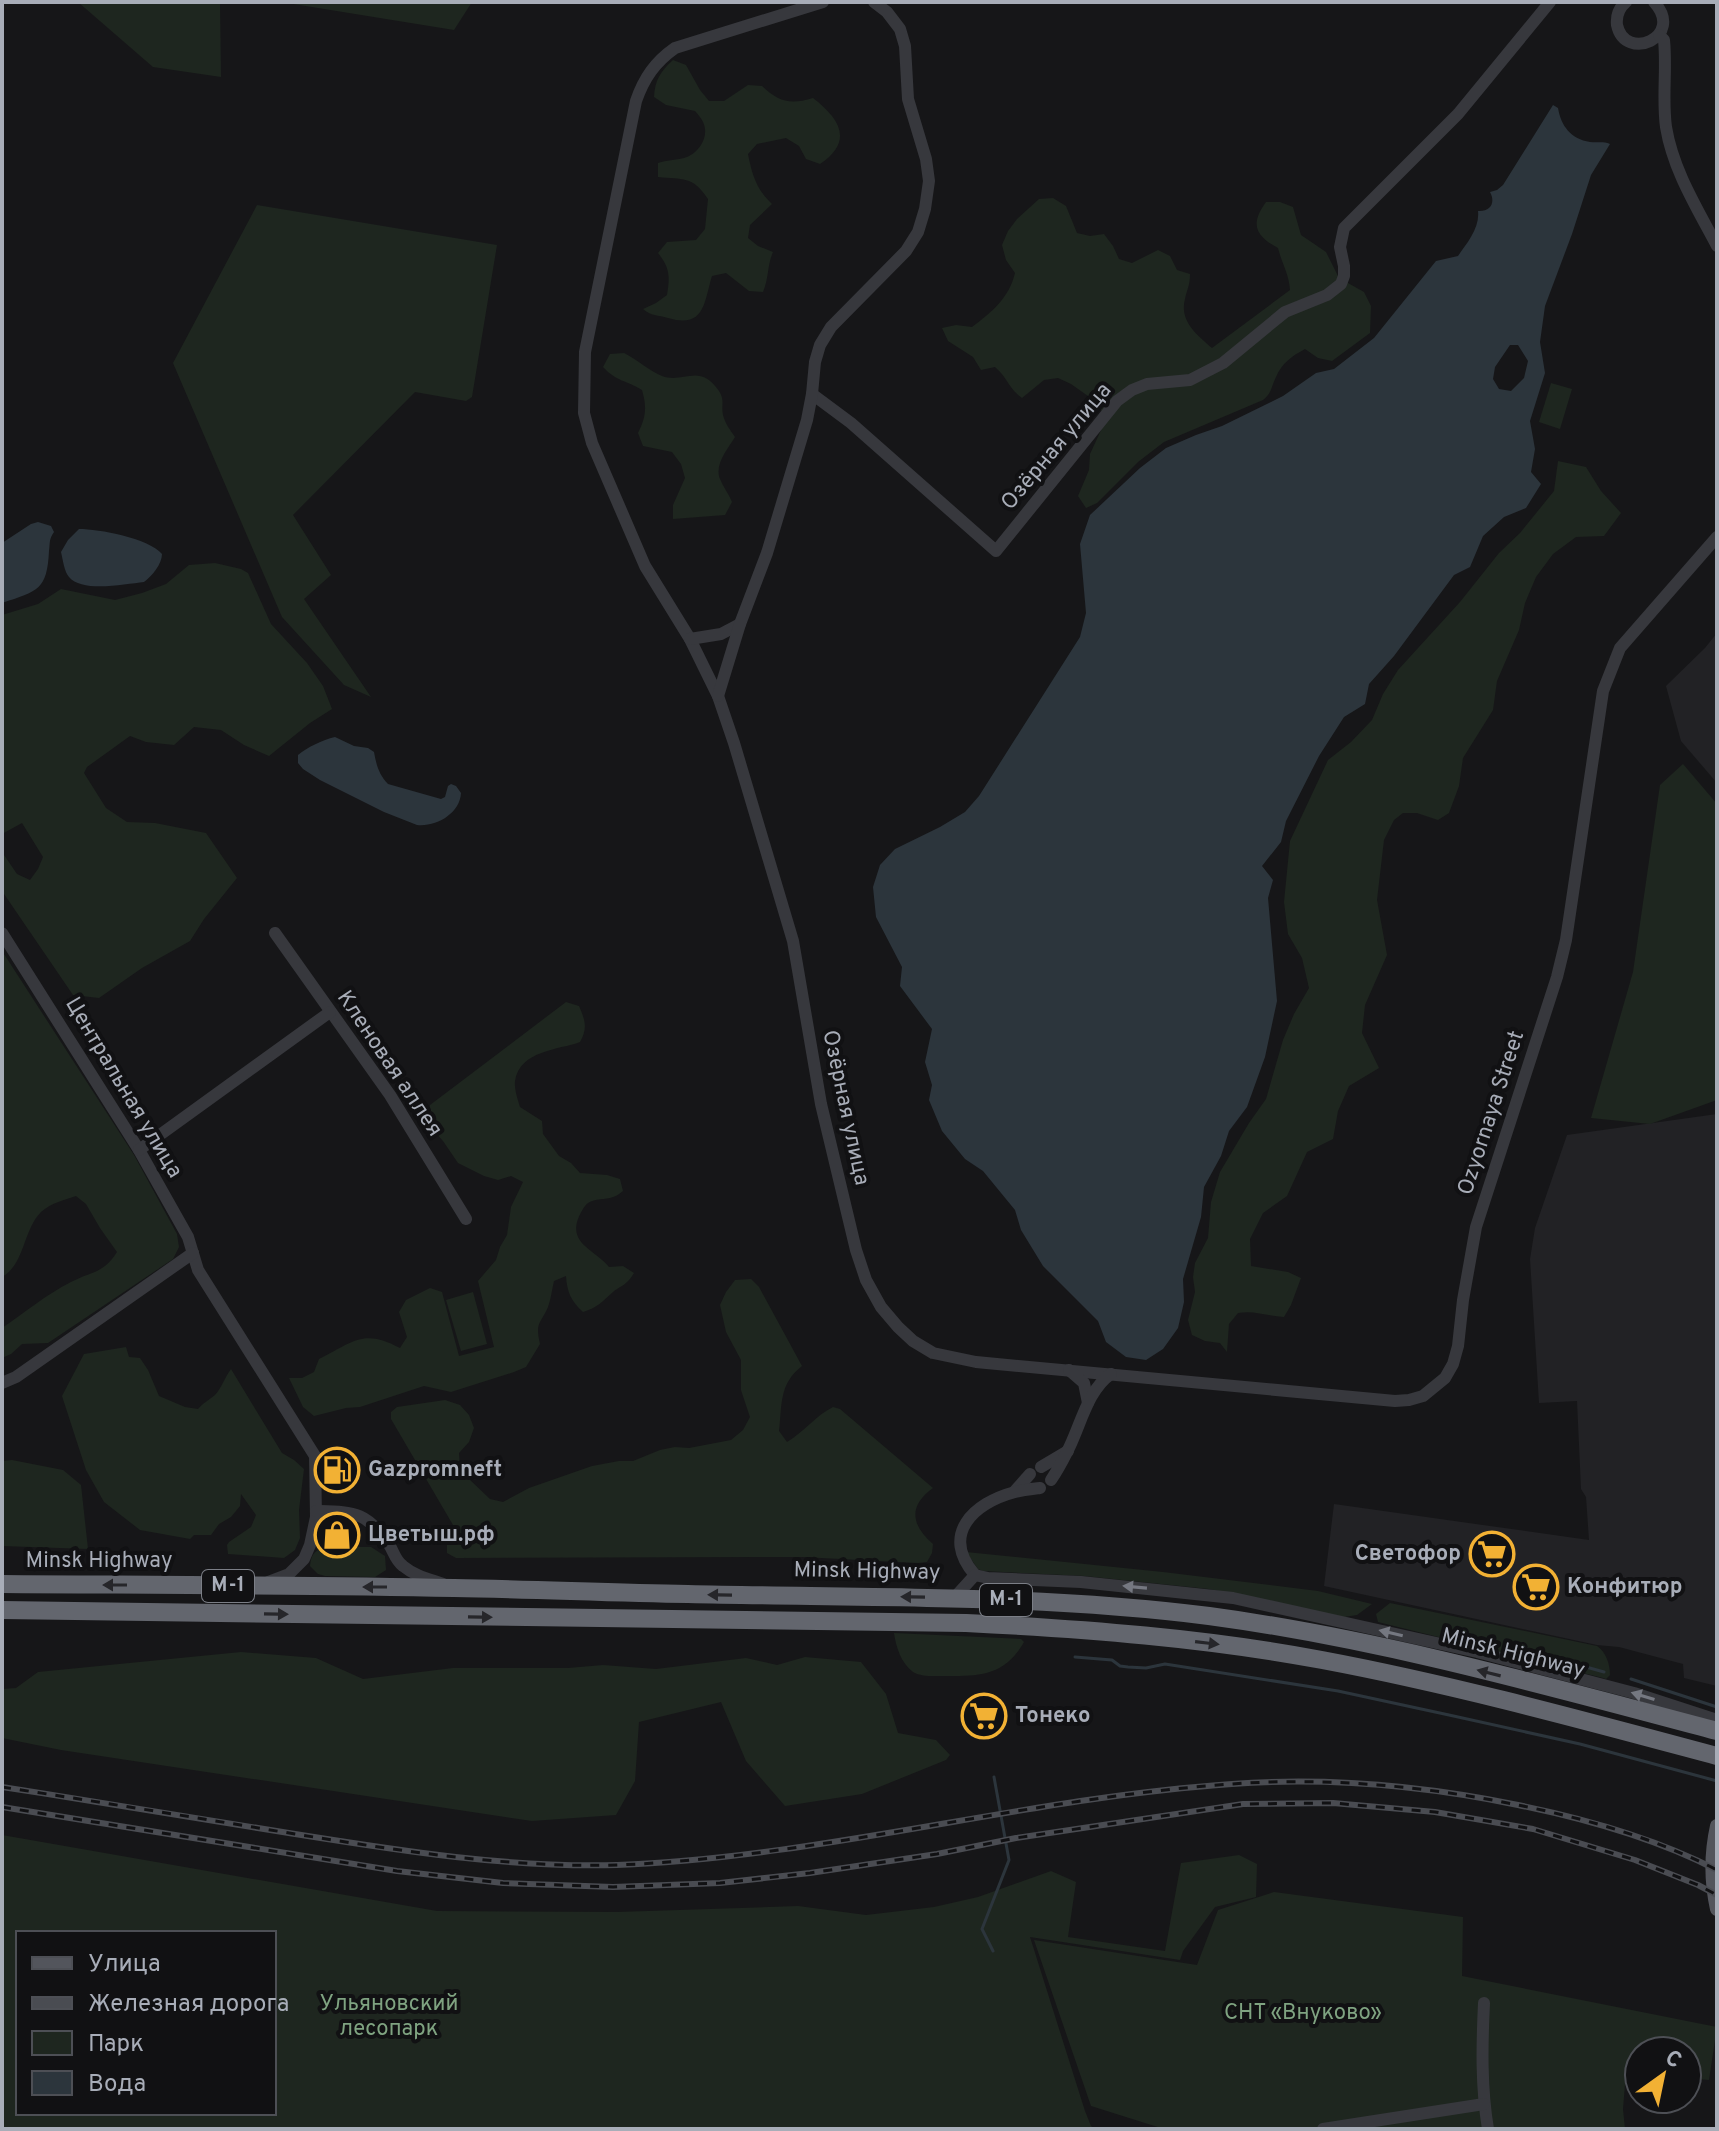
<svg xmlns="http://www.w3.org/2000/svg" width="1719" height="2131" font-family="Overpass,sans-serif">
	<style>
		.built { fill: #222225 }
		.green { fill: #1e261f; fill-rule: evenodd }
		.water { fill: #2c353c; fill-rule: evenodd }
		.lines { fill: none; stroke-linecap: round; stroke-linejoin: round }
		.stream { stroke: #2c353c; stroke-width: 3 }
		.minor { stroke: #37383d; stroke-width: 12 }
		.major { stroke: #53555c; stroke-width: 14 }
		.highway { stroke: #63666e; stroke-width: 18 }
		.rail-casing { stroke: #4a4c52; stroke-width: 6 }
		.rail { stroke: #111113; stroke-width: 3; stroke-dasharray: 9; stroke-linecap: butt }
		.oneway { fill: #26262a }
		.oneway2 { fill: #757881 }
		.labels { text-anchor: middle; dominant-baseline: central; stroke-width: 8; stroke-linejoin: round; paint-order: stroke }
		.shield { fill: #111113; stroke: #7b7e86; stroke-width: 2 }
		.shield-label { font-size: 20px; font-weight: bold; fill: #a8adb8 }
		.street-label { font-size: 22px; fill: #a8adb8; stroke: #111113 }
		.poi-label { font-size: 22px; font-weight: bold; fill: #a8adb8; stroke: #111113; text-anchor: start }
		.park-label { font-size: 22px; fill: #7fa381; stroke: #111113 }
	</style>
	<rect width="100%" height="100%" fill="#161618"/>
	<g class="built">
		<polygon points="1717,633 1717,783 1681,741 1666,686 1705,648"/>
		<polygon points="1717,1114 1717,1686 1684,1678 1683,1664 1619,1647 1597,1645 1324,1586 1334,1504 1589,1540 1586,1497 1581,1489 1577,1401 1539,1403 1530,1259 1535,1228 1567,1135"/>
	</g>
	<g class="green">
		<polygon points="78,2 220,2 221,77 153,67"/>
		<polygon points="281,2 472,2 454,30"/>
		<path d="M673,60L686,65L700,90L709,101H724L748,85L762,86C779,102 790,105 813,98C840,119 854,141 820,164L806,159L799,146L786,138L757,144L748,154C752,174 756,189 772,204L750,225L748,238L758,246L773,252C767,266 769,278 763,292L749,291L726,273L712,276C704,302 705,329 668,318C658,315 651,316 643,309L656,303L667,295C670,276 670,268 658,253L667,242L696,240L705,229L708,199C692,175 683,180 658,177V163C667,160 675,160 684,158C699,154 710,136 703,122C701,118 698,114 695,111L666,105L654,97C655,80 660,72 673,60Z"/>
		<path d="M1053,198L1066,206L1077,233L1090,236L1104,234L1113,246L1119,259L1132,263L1158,250L1170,256L1177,270L1190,274C1190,286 1187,289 1185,299C1179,321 1197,335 1212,348L1290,290C1289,274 1282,264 1278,248C1255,236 1250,224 1266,202H1280L1293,207L1301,235L1326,252L1339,278L1364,292L1371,306L1370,333L1332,361L1318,358L1305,349C1292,356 1282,363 1276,377C1271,387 1272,393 1263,400L1164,442L1138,462L1097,503L1086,508L1078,496L1089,470L1090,454L1102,428L1103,413L1095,401L1071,384L1058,378L1044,380L1022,398C1008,388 1008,378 995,367L981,370L973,357L948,341L942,328L956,325L972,327C992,312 1009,298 1015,273L1006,260L1002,245L1008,231L1017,219L1039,199Z"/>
		<polygon points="257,205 497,245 472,397 466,401 415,392 293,515 331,575 304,599 371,697 344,685 282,617 173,363"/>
		<path d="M624,353C636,359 651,372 662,376C684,384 699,362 719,391C725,400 721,405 723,415C725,423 730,430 735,437C728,449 714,464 720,479C723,487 729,494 732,502L725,515L673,519V505L685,478L681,464L672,452L643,446L638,433C646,417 647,407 642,390C626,380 617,382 603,367L610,354Z"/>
		<polygon points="1551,383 1572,389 1560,429 1539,422"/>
		<path d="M1558,461L1586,467L1601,491L1621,513L1604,536L1576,537L1553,554L1536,577L1525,603L1519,630L1497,681L1493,710L1463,758L1459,786L1449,813L1438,820L1417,813H1403L1394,820L1384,840L1377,900L1387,955L1365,1005L1362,1033L1379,1068L1349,1086L1338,1111L1333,1139L1307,1152L1287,1196L1263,1213L1250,1239L1251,1266L1288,1272L1301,1278L1291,1305L1284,1317C1267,1316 1254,1310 1238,1313L1229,1324L1227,1352L1220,1343L1205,1341L1192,1335L1188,1320L1195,1292L1193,1277L1195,1263L1208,1238L1211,1202L1220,1172L1249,1123L1266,1099L1283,1040L1294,1014L1309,988L1302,958L1288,934L1284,902L1290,841L1328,760L1351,742L1372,720L1383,694L1398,670L1460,602L1499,553L1520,533L1554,491Z"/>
		<polygon points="215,563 241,569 248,573 271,624 307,663 323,686 332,709 310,723 269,756 244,745 221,730 194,727 174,745 146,742 130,736 87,767 84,773 106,808 127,822 155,823 206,833 237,878 204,919 190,941 142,968 99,998 73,995 2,891 2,852 17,874 30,880 38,869 43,857 22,823 2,834 2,615 38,604 61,589 115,600 142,593 166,584 189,565"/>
		<polygon points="1683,764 1717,804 1717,1100 1650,1124 1591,1118 1633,972 1660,785"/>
		<path d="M2,951L134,1155L177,1234L179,1247L173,1259L48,1343L22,1344L11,1354L2,1358V1328C24,1313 47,1294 71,1282C92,1271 103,1274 117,1252L100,1228L86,1204L76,1196C64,1200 51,1203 41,1212C23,1230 25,1264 2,1277Z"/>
		<path d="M566,1002L579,1006C585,1020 588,1028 580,1042C559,1050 520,1050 515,1081C514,1089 518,1100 520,1107L542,1121L543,1134L559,1156L571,1163L580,1173L607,1175L620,1179L623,1191C620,1193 617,1196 613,1197C605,1200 595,1198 588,1203C584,1206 580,1214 578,1219C569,1244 595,1250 609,1267L623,1266L634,1273C626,1286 623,1284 613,1292C603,1301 597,1308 583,1312C571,1301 567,1292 566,1276L554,1281C552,1289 551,1299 548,1307C540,1325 535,1322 540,1344L526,1367L514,1372L451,1392L424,1386L360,1407L346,1408L314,1416L303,1407L289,1378H302L314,1372L319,1359C353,1342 363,1328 400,1348L407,1337L399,1312L406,1300L430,1288L442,1292L459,1356L494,1347L478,1281L496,1260L500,1247L507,1235L511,1207L523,1182L511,1176L498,1180L484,1176L458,1163L443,1141L434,1131L427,1118L430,1105Z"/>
		<path d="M751,1279L759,1287L802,1366C779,1384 782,1404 779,1431L787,1442C804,1432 815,1416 833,1407L840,1409L933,1488C908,1506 911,1525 933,1544L932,1553L927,1562L918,1563L802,1557L456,1558L447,1553V1538L456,1537L453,1525L391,1419V1412L397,1407L445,1400L460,1405L469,1415L474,1428L469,1442L459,1453L460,1467L469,1479L490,1499L503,1502L529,1488L592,1466L619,1461H633L660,1450L675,1447L689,1448L731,1440L743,1430L750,1417L741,1390V1360L726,1332L720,1305L726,1292L735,1280Z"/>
		<polygon points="473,1292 487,1344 461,1351 446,1300"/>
		<path d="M126,1347L129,1357L140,1358L148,1370L159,1396L185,1407L198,1409C203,1403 209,1400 215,1395C221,1389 225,1377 231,1369L282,1453L294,1460L304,1469L299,1510L300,1538L295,1550L284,1558L228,1554L227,1545L229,1542L251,1527L256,1515L241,1494L240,1506L231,1517L219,1524L211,1535H194L190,1539L140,1530L104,1502L86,1470L62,1396L84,1354Z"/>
		<polygon points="12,1460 63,1470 81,1485 88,1549 2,1546 2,1461"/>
		<path d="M323,1547H371L385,1556L386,1570L375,1577L325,1576L318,1574L310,1566C311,1555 314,1552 323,1547Z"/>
		<polygon points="966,1552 1163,1572 1318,1591 1372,1604 1357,1615 1344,1617 1209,1589 1084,1576 983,1571 978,1569"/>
		<path d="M1390,1603L1597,1646C1606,1652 1610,1664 1610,1675L1606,1679L1603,1678L1378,1622L1376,1614Z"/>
		<path d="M894,1633L1021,1639L1024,1642C1004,1677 978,1676 943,1676C933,1676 922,1677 913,1672C901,1663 896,1647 894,1633Z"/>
		<polygon points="241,1652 316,1658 363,1679 453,1668 568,1668 603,1665 656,1669 746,1658 777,1665 805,1657 861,1662 886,1694 898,1733 936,1740 950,1755 946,1760 862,1794 785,1806 746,1761 721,1702 639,1722 635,1781 616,1815 532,1821 61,1750 2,1738 2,1689 16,1688 38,1672"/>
		<path d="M2,1835L437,1911L617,1912L798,1906L866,1915L934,1907L978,1897L1051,1871L1076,1882L1068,1937L1165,1951L1181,1863L1239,1855L1257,1864L1256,1897L1215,1907L1183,1951L1180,1960L1030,1937L1085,2111L1091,2126L1095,2129H2ZM18,1933H274V2113H18Z"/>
		<polygon points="1274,1892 1463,1917 1462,1976 1717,2027 1709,2080 1687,2078 1687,2051 1639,2051 1639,2073 1626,2072 1623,2109 1625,2129 1164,2129 1091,2106 1034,1940 1197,1965 1218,1910"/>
	</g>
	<g class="water">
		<path d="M1553,105L1558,108C1561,126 1571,139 1590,142C1598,143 1603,141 1610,144L1591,175L1572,234L1545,306L1540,342L1545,373L1530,421L1535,449L1531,472L1541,484L1526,508L1504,517L1483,536L1470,567L1454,575L1394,656L1369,684L1365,704L1344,717L1319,756L1286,821L1281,842L1262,866L1273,880L1268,898L1277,1001L1265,1057L1247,1107L1229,1131L1221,1156L1204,1187L1201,1217L1183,1279L1184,1302L1178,1328L1163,1349L1146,1360L1126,1357L1106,1342L1098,1321L1043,1266L1021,1230L1015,1210L983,1171L965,1159L942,1131L929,1100L932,1085L925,1062L932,1029L900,986L902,967L876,917L873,887L880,865L895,849L940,827L965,812L979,796L1080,637L1086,613L1080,544L1090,515L1140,468L1166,448L1196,435L1222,426L1283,396L1316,373L1334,369L1374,338L1436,261L1458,256C1467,243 1480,228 1478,211C1490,212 1496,203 1490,192L1497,190L1503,185ZM1510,345H1518L1528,361L1524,378L1511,391L1499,389L1493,379L1495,367Z"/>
		<path d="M38,522L51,526L54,532C49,539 50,542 49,551C47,590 38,591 2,603V543L31,524Z"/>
		<path d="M79,529C99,529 148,538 162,554C162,564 152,576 144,582C125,584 82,593 69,577C64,571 63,560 61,552L68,540Z"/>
		<path d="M335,737L354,746L368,748L374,752C376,764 379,775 388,784L441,799L445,797L448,786L451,784L456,786L461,793C460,813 437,827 417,825L384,812L320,780L303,769L298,763V755C308,747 322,740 335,737Z"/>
	</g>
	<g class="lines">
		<g class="stream">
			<polyline points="1519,1649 1522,1647 1540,1654 1604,1672"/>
			<polyline points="1075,1657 1112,1660 1120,1666 1128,1667 1146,1668 1165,1664 1338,1691 1449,1715 1580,1744 1717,1781"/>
			<polyline points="1631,1679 1717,1707"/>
			<polyline points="993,1951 982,1929 1009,1860 994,1777"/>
		</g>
		<g class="minor">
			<path d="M823,2L675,48C655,62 644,78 636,101L585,352L584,413L592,443L645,566L690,639L718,696L734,743L793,941L821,1104L856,1250L866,1280L881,1307L898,1327L913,1341L933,1353L976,1362L1395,1401L1409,1400L1423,1396L1445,1378L1453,1364L1458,1346L1463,1300L1476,1227L1557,977L1566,940L1603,691L1620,648L1717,537"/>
			<path d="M1626,2C1619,8 1616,16 1617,25C1625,63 1686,37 1654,2"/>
			<path d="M1659,35L1664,40C1667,69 1662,98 1666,127C1673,170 1697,208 1717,246"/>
			<polyline points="812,394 851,423 996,551 1117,401 1132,390 1147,384 1190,380 1223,363 1285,312 1327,295 1341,284 1344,276 1344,266 1340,247 1344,228 1458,114 1550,2"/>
			<polyline points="690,639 721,634 740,624"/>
			<polyline points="718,696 740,624 767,553 807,420 812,394 815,362 820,345 831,327 906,251 918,232 925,209 929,181 926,159 908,99 905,46 900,29 887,12 874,2"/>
			<polyline points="2,933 139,1150 188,1237 198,1270 315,1456 316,1517 310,1545 304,1559 289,1574 268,1582"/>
			<polyline points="275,933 390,1095 466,1219"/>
			<polyline points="139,1150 330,1012"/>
			<polyline points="1069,1370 1084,1383 1088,1403"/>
			<polyline points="2,1383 16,1377 193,1253"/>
			<polyline points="1041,1467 1068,1451"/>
			<path d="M1051,1480C1057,1471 1062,1462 1067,1452C1080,1428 1087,1390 1111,1374"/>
			<polyline points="1015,1491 1030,1474"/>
			<path d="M316,1511C354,1512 367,1511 390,1546C394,1553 396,1561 403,1566C415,1576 429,1579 443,1584"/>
			<path d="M975,1575C940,1535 973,1503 1015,1492C1023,1490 1032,1489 1040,1488"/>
			<polyline points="955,1597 975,1575 988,1578 1081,1582 1233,1598 1477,1652 1634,1693 1717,1720"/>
			<path d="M1484,2003C1482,2045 1481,2087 1488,2129"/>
			<polyline points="1323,2129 1484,2104"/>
		</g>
		<path class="major" d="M1717,1826C1711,1853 1711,1882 1717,1909"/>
		<g class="highway">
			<path d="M2,1584C153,1585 303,1585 454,1588C532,1589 610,1593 688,1594C862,1598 1036,1594 1209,1616C1381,1639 1550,1687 1717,1731"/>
			<path d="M2,1610L966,1623C1086,1629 1205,1638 1322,1660C1455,1685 1586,1721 1717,1756"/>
		</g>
		<g class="rail-casing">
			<g id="rail">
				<path d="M2,1787C100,1802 198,1818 295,1834C402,1851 509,1868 617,1865C825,1857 1025,1798 1232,1784C1327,1777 1425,1786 1518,1805C1587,1819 1655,1838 1717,1870"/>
				<polyline points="2,1807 397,1871 503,1883 613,1887 720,1883 810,1873 937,1854 1016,1838 1243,1804 1333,1803 1435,1812 1533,1829 1635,1860 1698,1885 1717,1895"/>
			</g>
		</g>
		<use href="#rail" class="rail"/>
	</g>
	<defs><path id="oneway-solid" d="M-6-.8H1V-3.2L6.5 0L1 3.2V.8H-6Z" transform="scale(2)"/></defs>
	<g class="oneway">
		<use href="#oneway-solid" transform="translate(115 1585) rotate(-180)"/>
		<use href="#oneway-solid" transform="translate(375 1587) rotate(-180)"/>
		<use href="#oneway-solid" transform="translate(720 1595) rotate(-179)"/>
		<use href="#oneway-solid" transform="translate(913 1597) rotate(-179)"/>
		<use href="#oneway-solid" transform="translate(276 1614) rotate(1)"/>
		<use href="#oneway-solid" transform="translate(480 1617) rotate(1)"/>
		<use href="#oneway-solid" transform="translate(1207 1643) rotate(7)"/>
		<use href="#oneway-solid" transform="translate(1489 1673) rotate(-166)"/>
	</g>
	<g class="oneway2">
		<use href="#oneway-solid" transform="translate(1135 1587) rotate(-175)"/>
		<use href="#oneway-solid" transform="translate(1391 1633) rotate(-167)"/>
		<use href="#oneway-solid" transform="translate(1643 1696) rotate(-163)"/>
	</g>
	<defs>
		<g id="fuel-ring" transform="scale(2.3)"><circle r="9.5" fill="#111113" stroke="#f2b134" stroke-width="1.5"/><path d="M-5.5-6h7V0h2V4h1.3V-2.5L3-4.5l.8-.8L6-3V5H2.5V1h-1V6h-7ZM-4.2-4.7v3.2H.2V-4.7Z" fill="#f2b134"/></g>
		<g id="shop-ring" transform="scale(2.3)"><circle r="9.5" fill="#111113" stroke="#f2b134" stroke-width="1.5"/><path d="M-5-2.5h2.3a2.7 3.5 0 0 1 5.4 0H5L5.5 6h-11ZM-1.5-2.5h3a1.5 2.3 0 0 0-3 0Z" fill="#f2b134"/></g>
		<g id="supermarket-ring" transform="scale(2.3)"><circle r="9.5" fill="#111113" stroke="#f2b134" stroke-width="1.5"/><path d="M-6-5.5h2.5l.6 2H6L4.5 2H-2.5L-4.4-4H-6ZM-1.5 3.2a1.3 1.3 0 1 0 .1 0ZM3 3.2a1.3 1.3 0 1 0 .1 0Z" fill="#f2b134"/></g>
	</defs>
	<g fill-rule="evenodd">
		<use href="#fuel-ring" x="337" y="1470"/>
		<use href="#shop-ring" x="337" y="1535"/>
		<use href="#supermarket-ring" x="1492" y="1554"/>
		<use href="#supermarket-ring" x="1536" y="1587"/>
		<use href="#supermarket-ring" x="984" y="1716"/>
	</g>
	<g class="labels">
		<g class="shield">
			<rect x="202" y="1570" width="52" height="32" rx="6"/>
			<rect x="980" y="1584" width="52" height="32" rx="6"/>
		</g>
		<g class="shield-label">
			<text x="228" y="1586">М-1</text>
			<text x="1006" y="1600">М-1</text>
		</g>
		<g class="street-label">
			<text transform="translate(1057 447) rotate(-50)">Озёрная улица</text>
			<text transform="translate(389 1064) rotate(56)">Кленовая аллея</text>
			<text transform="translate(123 1088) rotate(59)">Центральная улица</text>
			<text transform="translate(845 1108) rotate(78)">Озёрная улица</text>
			<text transform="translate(1492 1113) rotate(-72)">Ozyornaya Street</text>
			<text x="99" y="1561">Minsk Highway</text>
			<text transform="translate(867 1572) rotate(1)">Minsk Highway</text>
			<text transform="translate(1513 1654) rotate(14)">Minsk Highway</text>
		</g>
		<g class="poi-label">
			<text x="368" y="1470">Gazpromneft</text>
			<text x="368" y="1535">Цветыш.рф</text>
			<text x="1461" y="1554" text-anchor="end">Светофор</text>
			<text x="1567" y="1587">Конфитюр</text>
			<text x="1015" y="1716">Тонеко</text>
		</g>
		<g class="park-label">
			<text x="389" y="2004">Ульяновский<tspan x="389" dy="25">лесопарк</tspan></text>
			<text x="1303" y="2013">СНТ «Внуково»</text>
		</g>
	</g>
	<rect width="1719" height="2131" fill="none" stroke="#a8adb8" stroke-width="8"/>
	<rect x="16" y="1931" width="260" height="184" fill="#111113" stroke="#4d4f55" stroke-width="2"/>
	<rect x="32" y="1957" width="40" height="12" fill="#53555c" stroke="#4d4f55" stroke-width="2"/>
	<text x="88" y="1971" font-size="24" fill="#a8adb8">Улица</text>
	<rect x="32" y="1997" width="40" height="12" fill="#4a4c52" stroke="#4d4f55" stroke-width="2"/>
	<text x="88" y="2011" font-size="24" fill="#a8adb8">Железная дорога</text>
	<rect x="32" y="2031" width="40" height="24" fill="#1e261f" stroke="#4d4f55" stroke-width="2"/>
	<text x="88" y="2051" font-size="24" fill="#a8adb8">Парк</text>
	<rect x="32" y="2071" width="40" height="24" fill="#2c353c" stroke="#4d4f55" stroke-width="2"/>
	<text x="88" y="2091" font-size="24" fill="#a8adb8">Вода</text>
	<g transform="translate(1663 2075) rotate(33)"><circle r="38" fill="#111113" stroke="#4d4f55" stroke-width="2"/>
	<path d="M0-6L14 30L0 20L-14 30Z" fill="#f2b134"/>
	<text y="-12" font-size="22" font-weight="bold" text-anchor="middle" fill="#a8adb8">С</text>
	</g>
</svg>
